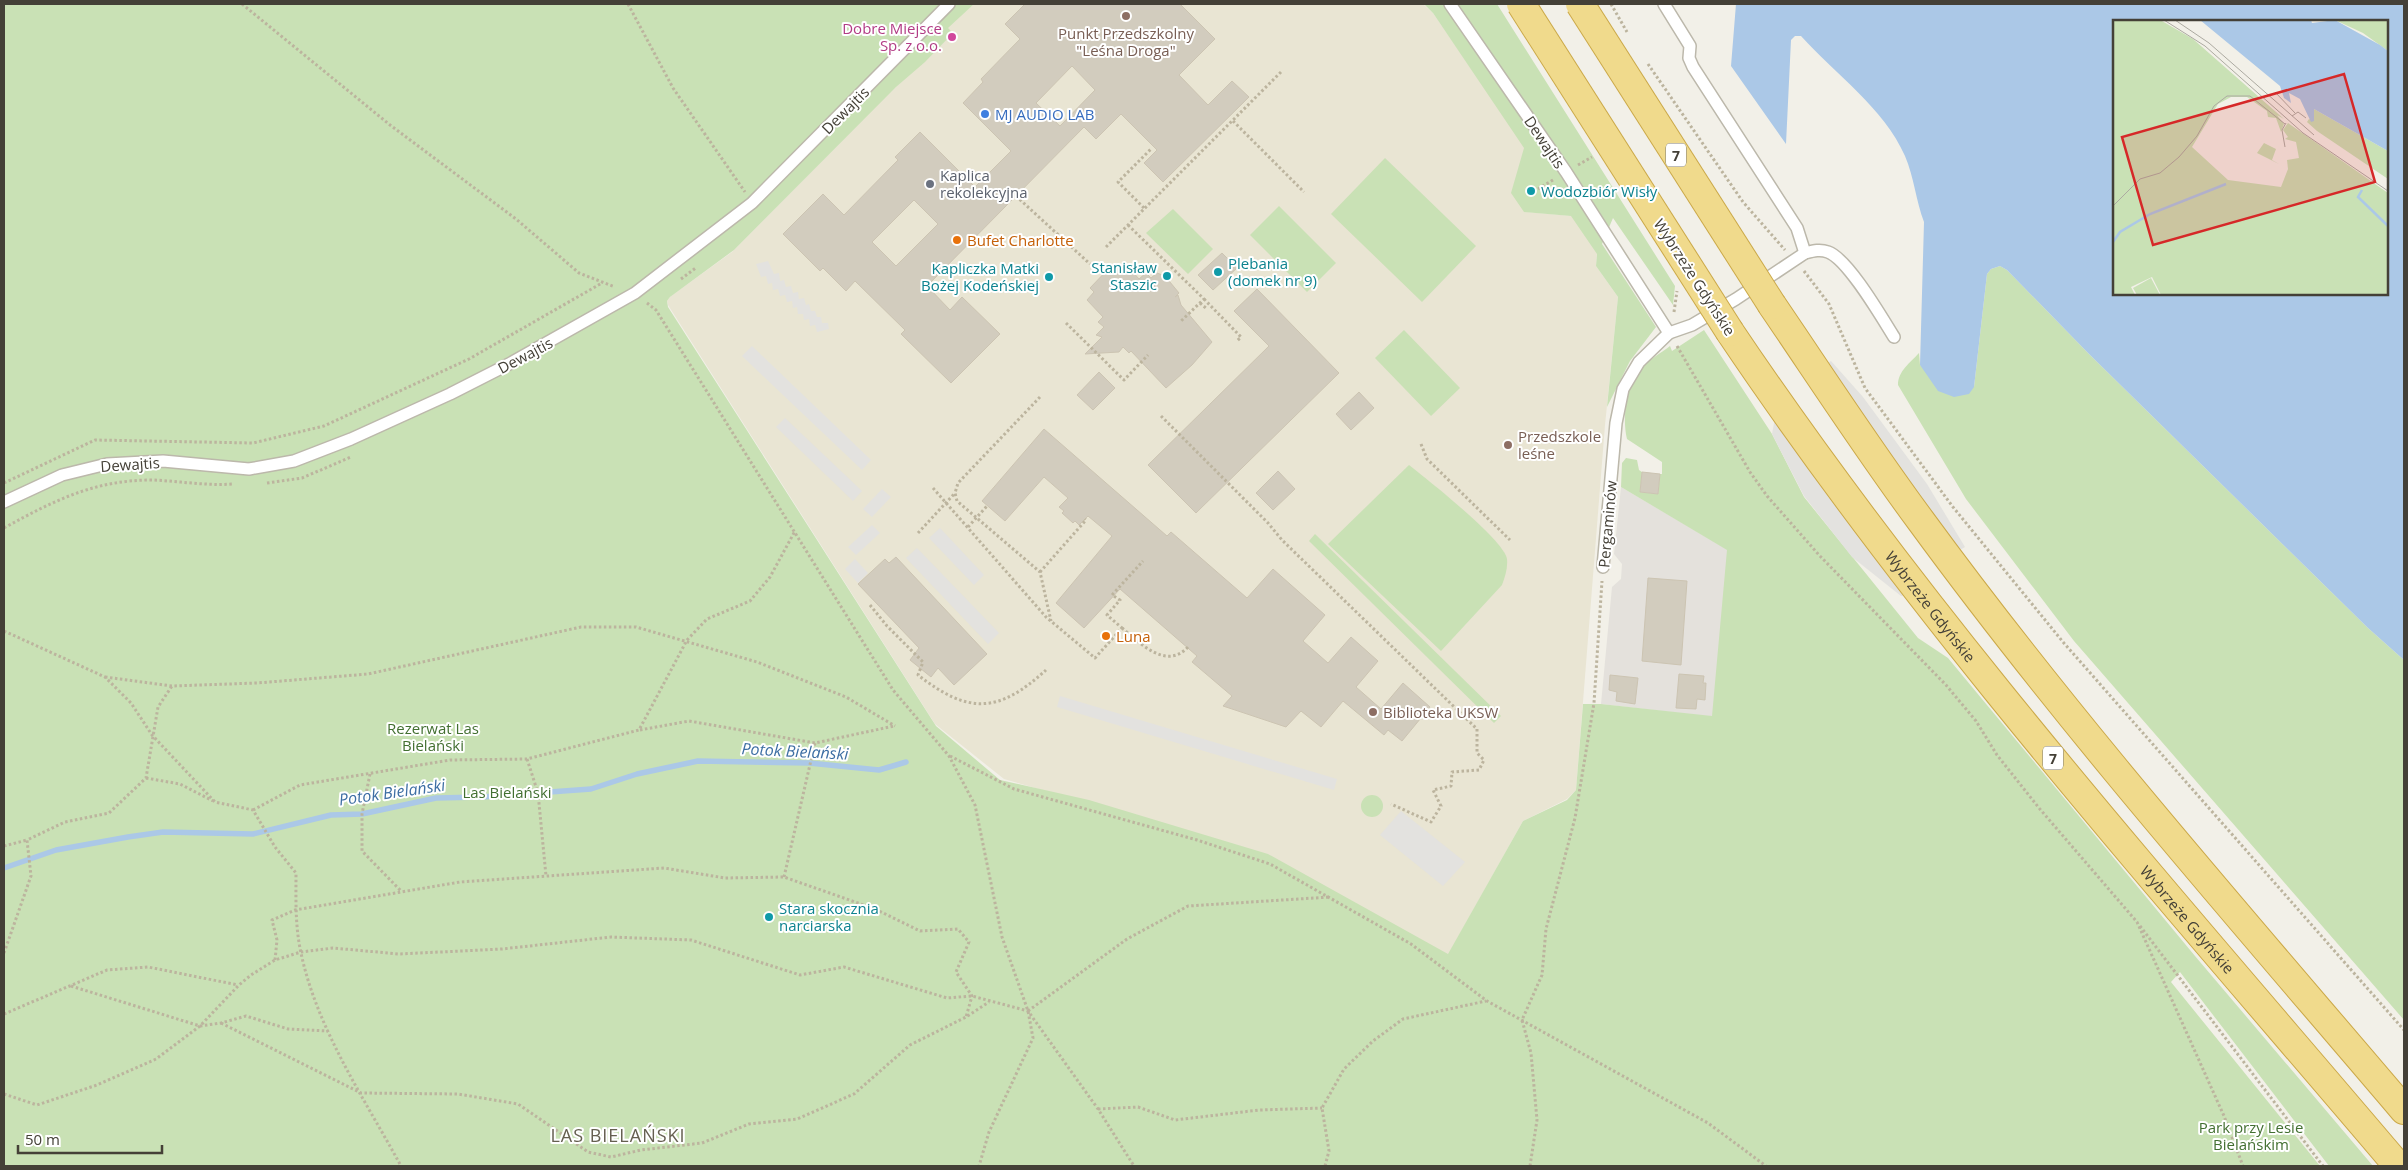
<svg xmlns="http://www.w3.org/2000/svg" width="2408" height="1170" font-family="'Open Sans',sans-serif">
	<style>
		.industrial { fill: #e4e1dc }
		.education { fill: #e9e5d3 }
		.green { fill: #c9e1b5 }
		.parking { fill: #e3e2df }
		.water { fill: #abc8e7; fill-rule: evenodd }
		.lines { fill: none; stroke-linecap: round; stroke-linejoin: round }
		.stream { stroke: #abc8e7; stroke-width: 5.5 }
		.building { fill: #d2ccbe; stroke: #ccc4b2; fill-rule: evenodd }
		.service-casing { stroke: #bcb8ab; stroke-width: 14 }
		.trunk-casing { stroke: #cba848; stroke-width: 30 }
		.path { stroke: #bcb49e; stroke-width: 3; stroke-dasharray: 2.5 2.5; stroke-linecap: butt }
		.service { stroke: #fff; stroke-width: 11 }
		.trunk { stroke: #f0da8c; stroke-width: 28 }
		.trunk-bridge-casing { stroke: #cba848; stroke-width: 30; stroke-linecap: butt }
		.trunk-bridge { stroke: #f0da8c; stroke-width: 28 }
		.education-dot { fill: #8d6e63; stroke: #fff; stroke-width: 2 }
		.hotel-dot { fill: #d1479c; stroke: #fff; stroke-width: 2 }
		.shop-dot { fill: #3f7fe0; stroke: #fff; stroke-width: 2 }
		.worship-dot { fill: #6b7280; stroke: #fff; stroke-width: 2 }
		.culture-dot { fill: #0f9aa8; stroke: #fff; stroke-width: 2 }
		.food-dot { fill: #e8710a; stroke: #fff; stroke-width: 2 }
		.labels { text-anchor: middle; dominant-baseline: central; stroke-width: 4; stroke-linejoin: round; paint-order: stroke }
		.shield { fill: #fff; stroke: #7c7973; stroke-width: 1 }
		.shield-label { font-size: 14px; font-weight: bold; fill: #444037 }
		.hotel-label { font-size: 15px; fill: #b23c85; stroke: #fff; text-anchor: end }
		.education-label { font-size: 15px; fill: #785e54; stroke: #fff; text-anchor: start }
		.street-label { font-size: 15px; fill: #444037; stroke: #fff }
		.shop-label { font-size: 15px; fill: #366cbe; stroke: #fff; text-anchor: start }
		.worship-label { font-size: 15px; fill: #5b616d; stroke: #fff; text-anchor: start }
		.culture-label { font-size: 15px; fill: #0d838f; stroke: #fff; text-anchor: start }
		.food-label { font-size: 15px; fill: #c56008; stroke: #fff; text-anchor: start }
		.park-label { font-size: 15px; fill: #426f31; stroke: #fff }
		.water-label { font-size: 16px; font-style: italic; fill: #3d6ea3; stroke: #fff }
		.quarter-label { font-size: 18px; letter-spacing: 1px; fill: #655f50; stroke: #fff }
		.inset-river { fill: none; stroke: #abc8e7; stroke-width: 2.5 }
		.inset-road { fill: none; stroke: #acaaa1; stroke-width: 1 }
		.view { fill: #d62828; fill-opacity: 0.15; stroke: #d62828; stroke-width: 2.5 }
		.inset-edge { fill: none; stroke: #444037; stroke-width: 2.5 }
	</style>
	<rect width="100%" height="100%" fill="#f2f0e8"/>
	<polygon class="industrial" points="1621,487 1728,550 1713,717 1601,704 1612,587 1621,579 1622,564 1614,554"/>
	<polygon class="education" points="974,4 1423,4 1433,13 1526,148 1526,212 1572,216 1597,253 1596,266 1618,297 1605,425 1576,790 1567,799 1523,821 1448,955 1265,854 1004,779 935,724 668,305 667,301 671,296 732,252 884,98 943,43 936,36"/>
	<g class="green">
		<path d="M4,4H974L948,28L953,33L925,62L896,87L734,250L670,297L667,301L668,307L936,726L1000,780L1089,800L1268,854L1448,954L1523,821L1567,800L1576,790L1583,704H1601L1712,716L1727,550L1621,487L1622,463L1626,458L1637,460L1639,470L1642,472L1640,492L1658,494L1660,474H1662V462L1627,439C1622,419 1626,386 1639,370C1647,361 1661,353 1670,346L1672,351L1704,330L1772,434L1804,497L1918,638L1948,658L2195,956L2373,1166H2329L2180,972L2171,982L2320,1166H4Z"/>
		<polygon points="1424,4 1497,4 1675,286 1673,305 1613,218 1602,244 1656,327 1630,361 1607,407 1618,297 1596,266 1597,254 1571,216 1524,212 1511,193 1524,148 1433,13"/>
		<polygon points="1385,158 1476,246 1422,302 1331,214"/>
		<polygon points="1279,206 1336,263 1307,292 1250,235"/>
		<polygon points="1173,209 1213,249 1188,274 1146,233"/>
		<path d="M2000,266L2007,270L2089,354L2368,628L2404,660V1020L2074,641L1966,499L1898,385C1898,371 1910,363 1919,353L1920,365L1974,387L1987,274L1991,269Z"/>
		<polygon points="1404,330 1460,388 1431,416 1375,358"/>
		<path d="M1409,465C1428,480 1504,540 1507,559C1508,568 1505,577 1502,585L1441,651L1328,544Z"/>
		<polygon points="1315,534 1501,716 1494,723 1309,541"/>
		<circle cx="1372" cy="806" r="11"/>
	</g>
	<g class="parking">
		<polygon points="768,261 774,274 779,273 780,281 784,280 786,287 791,286 793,293 798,292 799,299 804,298 806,305 809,304 811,311 815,311 817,317 821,317 822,323 828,323 829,329 817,332 815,325 810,326 809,319 804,320 803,314 798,314 797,307 793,308 792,301 787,302 785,295 780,296 778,289 773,290 772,283 768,284 766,276 761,277 756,264"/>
		<polygon points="752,346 871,460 862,470 742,356"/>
		<polygon points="1831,361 1863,397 1927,484 1965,547 1948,557 1816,371"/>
		<polygon points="1778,402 1921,594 1901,596 1852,557 1804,496 1772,434"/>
		<polygon points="785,418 862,491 853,501 776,427"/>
		<polygon points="882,489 891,497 872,517 863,509"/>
		<polygon points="872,525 880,533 856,555 848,547"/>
		<polygon points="940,528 984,575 974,585 929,538"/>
		<polygon points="917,548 999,633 988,644 906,558"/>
		<polygon points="855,559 868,573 858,583 845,569"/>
		<polygon points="1060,696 1337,779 1334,790 1057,707"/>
		<polygon points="1401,811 1465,862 1443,886 1380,835"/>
	</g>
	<path class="water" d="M1736,4H2404V660L2368,628L2089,354L2007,270L2000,266L1991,269L1987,274L1974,387L1969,394L1954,397L1938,391L1920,365L1924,222C1916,201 1914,177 1905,156C1884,108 1835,74 1801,36H1795L1791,40L1786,144L1731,66ZM2387,21V294H2114V21Z"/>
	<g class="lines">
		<polyline class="stream" points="4,868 56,850 128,837 163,832 253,834 331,815 362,814 436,798 481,797 591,789 637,774 698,761 809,763 879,770 906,762"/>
	</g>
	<g class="building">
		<path d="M1025,4H1180L1215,39L1179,75L1208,105L1232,81L1249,97L1163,182L1144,163L1157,150L1121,114L1096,139L1084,127L927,286L950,310L962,297L1000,334L951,383L901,334L905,330L855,281L846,291L823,268L820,271L783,234L823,194L844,215L898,160L895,157L920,132L975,187L1011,151L963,103L983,82L981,79L1020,39L1005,24ZM1072,66L1095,90L1060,126L1036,103ZM914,200L938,224L896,266L872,242Z"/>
		<polygon points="1222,253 1237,268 1213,290 1198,275"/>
		<polygon points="1124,262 1139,279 1146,273 1151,278 1157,273 1165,276 1179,293 1175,297 1178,295 1181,305 1212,342 1192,365 1166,388 1131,351 1129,353 1123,347 1119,352 1085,354 1102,337 1096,335 1104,327 1098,322 1103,317 1087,300 1094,292 1090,288 1112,265 1116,269"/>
		<polygon points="1257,289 1339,373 1196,513 1148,465 1269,346 1234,311"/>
		<polygon points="1099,372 1115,388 1093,410 1077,395"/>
		<polygon points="1359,392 1374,408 1351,430 1336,414"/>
		<polygon points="1044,429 1167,536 1171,532 1247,598 1273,569 1325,615 1303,641 1328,663 1351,637 1378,661 1356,687 1381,709 1403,683 1430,707 1402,741 1388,730 1384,735 1343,701 1321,727 1301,711 1286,727 1223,706 1232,696 1192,662 1197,656 1120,589 1084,628 1056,603 1112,536 1088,516 1079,525 1075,521 1073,523 1062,513 1064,511 1059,507 1068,498 1044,477 1005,521 982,501"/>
		<polygon points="1278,471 1295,489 1273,510 1256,493"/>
		<polygon points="1642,472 1660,474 1658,494 1640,492"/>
		<polygon points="896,557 987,654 954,685 938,668 931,677 910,660 919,648 858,584 885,559 889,563"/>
		<polygon points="1648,578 1687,581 1681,665 1642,661"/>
		<polygon points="1679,674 1704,676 1703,683 1706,683 1705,700 1697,699 1696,709 1676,708"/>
		<polygon points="1610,675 1638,678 1635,704 1616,701 1617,692 1609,690"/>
	</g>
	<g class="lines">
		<g class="service-casing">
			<g id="service">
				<polyline points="1450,4 1566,172 1669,333"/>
				<polyline points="1664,4 1690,46 1689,58 1693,67 1797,228 1805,253"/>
				<polyline points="4,502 62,475 107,464 163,461 249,469 294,461 351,439 450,394 509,364 635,293 752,203 949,4"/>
				<path d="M1603,567L1616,423L1623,389L1639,362L1669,333L1692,325L1736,299L1805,253C1813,251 1820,249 1828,252C1848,259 1882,318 1894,337"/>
			</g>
		</g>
		<g class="trunk-casing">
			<g id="trunk">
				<path d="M1772,305C1821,377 1869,451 1921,521C2071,726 2240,917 2404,1110"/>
				<path id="s1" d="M1730,332C1929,628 2168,895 2398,1166"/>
			</g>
		</g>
		<g class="path">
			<polyline points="242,4 390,125 516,219 579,273 615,287"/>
			<polyline points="628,4 673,88 745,192"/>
			<polyline points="1611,4 1627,32"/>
			<polyline points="1648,64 1743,202 1785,250"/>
			<polyline points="1233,121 1304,192"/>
			<polyline points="1578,165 1592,157"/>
			<polyline points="1538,189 1553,180"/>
			<polyline points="1016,196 1090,264"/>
			<polyline points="1144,208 1118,182 1151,149"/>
			<polyline points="1128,225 1204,299 1180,322"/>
			<polyline points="1106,247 1281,72"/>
			<polyline points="1804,271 1829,304 1865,388 1953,507 2063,642 2404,1030"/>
			<polyline points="681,279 697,267"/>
			<polyline points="1204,299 1241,337 1237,341"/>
			<polyline points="647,303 656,310 893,690 949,756 975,805 1002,937 1028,1011 1033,1038 989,1132 979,1166"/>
			<polyline points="1200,303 1207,309"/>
			<polyline points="1674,312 1677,291"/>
			<polyline points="1066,323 1124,380 1148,355"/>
			<polyline points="1677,346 1750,472 1767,496 1819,555 1946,685 1976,721 1997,755 2039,808 2137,922 2224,1116 2243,1166"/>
			<polyline points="1040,397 958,483 955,493 957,501 1040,572 1051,621"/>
			<polyline points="1161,416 1268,523 1282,540 1477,729 1477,753 1484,760 1479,770 1452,772 1451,786 1433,790 1441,806 1431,822 1391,804"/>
			<polyline points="1421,444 1427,459 1510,540"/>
			<polyline points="4,483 95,440 253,443 324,426 469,359 602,283"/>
			<polyline points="267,483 302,478 351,457"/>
			<polyline points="933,488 1046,617 1095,658 1122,628 1107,615 1120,600 1112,595 1143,561"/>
			<polyline points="968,527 987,506"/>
			<path d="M4,528C53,501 94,480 152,480C179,481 206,486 233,484"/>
			<polyline points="918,533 955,493"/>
			<polyline points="1040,572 1086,520 1085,519"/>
			<path d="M870,605L887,626L923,662L918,675C969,715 999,713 1046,670"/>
			<path d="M1122,628C1139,642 1166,671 1188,647"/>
			<path d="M4,631L105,677L131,703L152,735L215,802L253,810L275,847L296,873C296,900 295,926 301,953C317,1029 364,1098 401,1166"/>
			<polyline points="105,677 172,686 257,683 368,674 581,627 636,627 757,662 846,697 895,726"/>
			<polyline points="640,730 689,721 815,743 894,726"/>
			<polyline points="950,756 1014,789 1197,840 1270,864 1411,944 1487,1001 1708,1123 1766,1166"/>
			<polyline points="527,759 538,793 546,876"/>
			<polyline points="370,774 362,814 362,851 401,891"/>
			<polyline points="146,778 180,784 213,801"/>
			<polyline points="253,810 300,785 450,760 527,759 639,730 687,640 707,619 750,601 770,577 795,531"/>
			<polyline points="4,846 27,840"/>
			<polyline points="784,877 815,743"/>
			<polyline points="2140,926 2323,1166"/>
			<polyline points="4,953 31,876 27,840 65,822 109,813 146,778 158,707 172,686"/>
			<polyline points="275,960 277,940 272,920 295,910 460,882 664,868 725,878 784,877 875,909 920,931 958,929 969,942 956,972 972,996 966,1017"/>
			<polyline points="71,986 200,1026 221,1023 246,1016 288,1029 328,1031"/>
			<polyline points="1028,1011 1127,939 1188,906 1330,897"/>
			<polyline points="4,1014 107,970 148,967 238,985"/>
			<polyline points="221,1023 361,1093 458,1094 518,1104 588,1152 611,1157 641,1150 702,1143 749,1124 797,1119 854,1094 910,1045 966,1017 989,1002"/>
			<polyline points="4,1094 37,1105 97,1085 156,1059 200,1026 239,985 251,975 275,960 301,952 333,948 399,954 502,949 611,937 691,940 800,975 844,967 947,998 972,996 1028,1011 1098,1109 1134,1166"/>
			<polyline points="1098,1109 1138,1107 1175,1120 1259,1110 1322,1108"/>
			<polyline points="1325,1166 1329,1151 1322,1108 1344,1069 1373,1041 1403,1019 1486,1001"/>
			<polyline points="1530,1166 1537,1120 1531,1053 1522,1020 1542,975 1546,929 1575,818 1594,703 1602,581"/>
		</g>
		<use href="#service" class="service"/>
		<use href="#trunk" class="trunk"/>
		<g class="trunk-bridge-casing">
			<g id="trunk-bridge">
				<polyline points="1521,4 1730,332"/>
				<polyline points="1580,4 1772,305"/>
			</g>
		</g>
		<use href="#trunk-bridge" class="trunk-bridge"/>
	</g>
	<g class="education-dot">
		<circle cx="1126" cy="16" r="5"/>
		<circle cx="1508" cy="445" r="5"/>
		<circle cx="1373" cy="712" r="5"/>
	</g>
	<circle class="hotel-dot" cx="952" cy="37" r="5"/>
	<circle class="shop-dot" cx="985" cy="114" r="5"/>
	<circle class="worship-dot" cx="930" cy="184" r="5"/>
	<g class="culture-dot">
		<circle cx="1531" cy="191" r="5"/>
		<circle cx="1218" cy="272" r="5"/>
		<circle cx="1167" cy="276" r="5"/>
		<circle cx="1049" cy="277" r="5"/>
		<circle cx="769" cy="917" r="5"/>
	</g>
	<g class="food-dot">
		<circle cx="957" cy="240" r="5"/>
		<circle cx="1106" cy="636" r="5"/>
	</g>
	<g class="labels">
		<g class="shield">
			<rect x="1666" y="143.5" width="20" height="23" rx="4"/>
			<rect x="2043" y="746.5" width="20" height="23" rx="4"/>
		</g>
		<g class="shield-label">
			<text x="1676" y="155">7</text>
			<text x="2053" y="758">7</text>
		</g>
		<g class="hotel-label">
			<text x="942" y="28">Dobre Miejsce<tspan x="942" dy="17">Sp. z o.o.</tspan></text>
		</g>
		<g class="education-label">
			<text x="1126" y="33" text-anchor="middle">Punkt Przedszkolny<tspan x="1126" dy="17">"Leśna Droga"</tspan></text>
			<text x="1518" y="436">Przedszkole<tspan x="1518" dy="17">leśne</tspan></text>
			<text x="1383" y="712">Biblioteka UKSW</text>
		</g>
		<g class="street-label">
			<text transform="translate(845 110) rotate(-45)">Dewajtis</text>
			<text transform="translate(1545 142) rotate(56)">Dewajtis</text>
			<text transform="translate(1695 277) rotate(57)">Wybrzeże Gdyńskie</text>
			<text transform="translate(525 355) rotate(-28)">Dewajtis</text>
			<text transform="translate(130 464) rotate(-4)">Dewajtis</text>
			<text transform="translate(1607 524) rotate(-85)">Pergaminów</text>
			<text stroke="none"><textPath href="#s1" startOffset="340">Wybrzeże Gdyńskie</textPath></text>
			<text stroke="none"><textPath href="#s1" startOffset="745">Wybrzeże Gdyńskie</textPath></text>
		</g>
		<g class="shop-label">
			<text x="995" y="114">MJ AUDIO LAB</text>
		</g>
		<g class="worship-label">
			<text x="940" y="175">Kaplica<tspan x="940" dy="17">rekolekcyjna</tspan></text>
		</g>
		<g class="culture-label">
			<text x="1541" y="191">Wodozbiór Wisły</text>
			<text x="1228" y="263">Plebania<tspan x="1228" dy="17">(domek nr 9)</tspan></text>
			<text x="1157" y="267" text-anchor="end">Stanisław<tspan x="1157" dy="17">Staszic</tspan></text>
			<text x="1039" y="268" text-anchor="end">Kapliczka Matki<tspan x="1039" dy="17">Bożej Kodeńskiej</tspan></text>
			<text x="779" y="908">Stara skocznia<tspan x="779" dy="17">narciarska</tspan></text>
		</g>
		<g class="food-label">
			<text x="967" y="240">Bufet Charlotte</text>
			<text x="1116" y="636">Luna</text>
		</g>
		<g class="park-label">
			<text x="433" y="728">Rezerwat Las<tspan x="433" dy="17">Bielański</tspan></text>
			<text x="507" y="792">Las Bielański</text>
			<text x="2251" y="1127">Park przy Lesie<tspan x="2251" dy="17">Bielańskim</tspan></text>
		</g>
		<g class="water-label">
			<text transform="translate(795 751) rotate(3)">Potok Bielański</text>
			<text transform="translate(392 792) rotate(-8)">Potok Bielański</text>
		</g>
		<g class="quarter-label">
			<text x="618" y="1135">LAS BIELAŃSKI</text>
		</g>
	</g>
	<g transform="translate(2113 20)">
		<rect width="275" height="275" fill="#f2f0e8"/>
		<path d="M0,0L49,1L80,19L171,99L164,95L171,104L168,112L163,98L155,97L154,91L134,77H118L105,84L79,127L115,160L168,167L175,149L174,140L186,138L183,122L172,119L175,117L170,110L175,103L275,173V275H48L39,257L18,267L22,275H0ZM222,0H275V31L250,13ZM201,89L275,131V159L204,111L194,102L196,99L201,101ZM151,123L163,129L159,140L166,144L144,133ZM38,258L47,275H24L20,268Z" fill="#c9e1b5"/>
		<path d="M87,0H198L199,3L222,0L267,25L275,31V131L201,89V101L198,102L187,79L176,73L178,83L171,78L167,66Z" fill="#abc8e7"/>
		<path class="inset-river" d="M249,170L245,177L275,206M0,222L7,212L37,194L113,164"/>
		<path class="inset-road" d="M51,0L92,26L190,113L275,171M62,0L96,23L201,115M162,72L182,93M179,96L185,92L193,98M172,127L169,110L173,103M0,186L27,159L47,153L66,137L84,116L101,86L114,76H137L172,104"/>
		<path class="view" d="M231,54L262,162L40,225L9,117Z"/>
		<rect width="275" height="275" class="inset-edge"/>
	</g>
	<rect width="2408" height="1170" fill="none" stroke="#444037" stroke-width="10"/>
	<path d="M18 1145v8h144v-8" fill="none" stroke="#444037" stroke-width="2.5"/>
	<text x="25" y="1145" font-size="15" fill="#444037" stroke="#ffffff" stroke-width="4" paint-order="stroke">50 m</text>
</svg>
